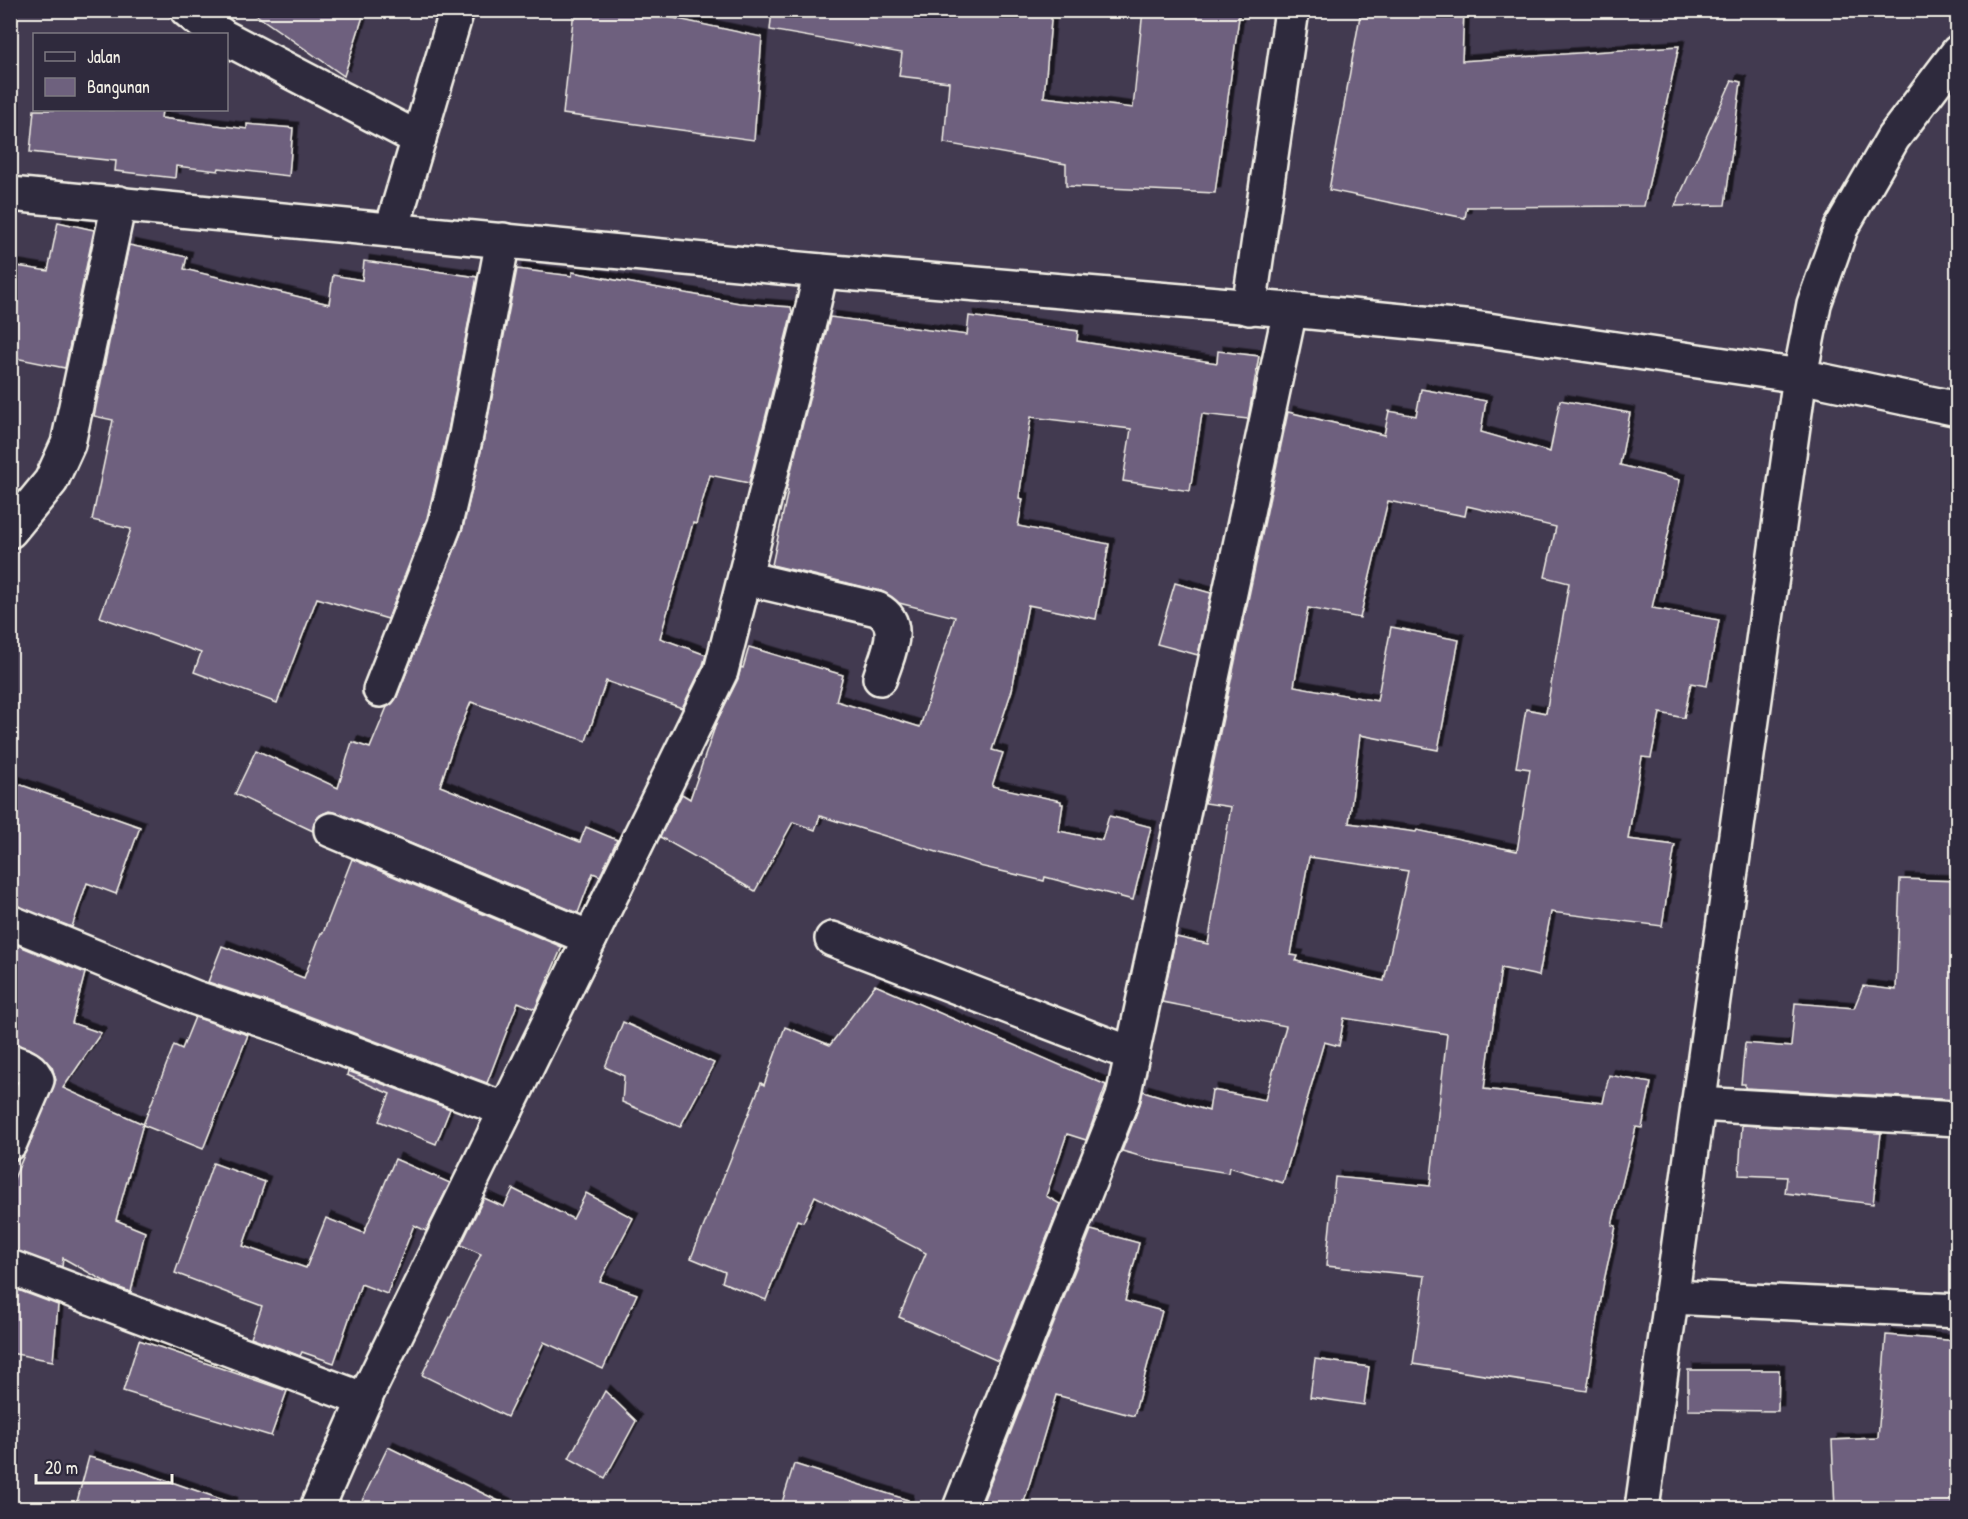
<svg xmlns="http://www.w3.org/2000/svg" width="1968" height="1519" font-family="'Patrick Hand',sans-serif">
	<style>
		.building { fill: #6e617e; stroke: #f4f1e8; stroke-width: 1.5; fill-rule: evenodd; filter: url(#shadow) }
		.lines { fill: none; stroke-linecap: round; stroke-linejoin: round }
		.minor-casing { stroke: #f4f1e8; stroke-width: 38 }
		.major-casing { stroke: #f4f1e8; stroke-width: 38 }
		.highway-casing { stroke: #f4f1e8; stroke-width: 38 }
		.minor { stroke: #2f2a3d; stroke-width: 33 }
		.major { stroke: #2f2a3d; stroke-width: 33 }
		.highway { stroke: #2f2a3d; stroke-width: 33 }
	</style>
	<defs>
		<filter id="shadow"><feDropShadow dx="5.5" dy="-5.5" stdDeviation="0" flood-color="#0009"/></filter>
	</defs>
	<rect width="100%" height="100%" fill="#423a50"/>
	<filter id="ink" filterUnits="userSpaceOnUse"><feTurbulence type="fractalNoise" baseFrequency=".0167" numOctaves="2"/><feDisplacementMap in="SourceGraphic" scale="12" xChannelSelector="R" yChannelSelector="G"/><feConvolveMatrix kernelMatrix="1 2 1 2 8 2 1 2 1" color-interpolation-filters="sRGB"/></filter>
	<g filter="url(#ink)">
		<g class="building">
			<polygon points="249,10 365,10 344,76"/>
			<polygon points="574,10 636,10 762,37 754,140 563,114"/>
			<polygon points="772,10 1052,10 1044,97 1133,108 1143,10 1240,10 1215,193 1066,186 1066,164 944,143 949,82 899,76 902,53 770,30"/>
			<polygon points="1361,10 1464,10 1462,61 1679,46 1644,206 1467,207 1465,218 1329,190"/>
			<polygon points="1732,80 1741,82 1725,205 1675,206"/>
			<polygon points="34,110 162,110 161,118 247,129 247,124 293,128 289,176 219,168 218,171 176,166 175,178 115,171 116,161 30,152"/>
			<polygon points="58,222 94,230 65,368 10,357 10,265 48,271"/>
			<polygon points="129,245 187,257 184,269 329,304 333,275 362,280 364,261 477,277 448,431 427,518 388,619 317,598 277,703 194,672 201,653 100,617 131,529 92,520 113,420 94,416"/>
			<polygon points="517,269 572,276 572,272 739,303 791,307 792,312 749,483 710,475 696,524 693,523 660,638 706,655 703,665 682,708 606,681 586,741 471,702 452,749 440,786 580,842 586,827 617,840 600,876 593,873 578,913 338,813 329,811 320,815 314,822 313,831 235,794 256,750 338,788 352,742 370,748 387,707 392,704 397,697 463,528 484,438"/>
			<polygon points="969,316 1078,331 1077,341 1217,363 1218,351 1259,356 1248,419 1202,414 1190,491 1123,481 1131,429 1031,417 1019,498 1023,499 1018,526 1109,544 1096,619 1028,605 1012,690 992,750 1003,753 992,786 1061,801 1061,804 1063,804 1059,831 1102,840 1109,816 1151,827 1133,900 1045,877 1044,881 979,866 979,865 820,816 815,830 793,822 755,891 660,837 682,794 690,799 717,721 738,679 741,667 743,668 749,647 843,675 836,701 920,727 955,617 899,603 881,591 772,565 788,490 786,490 830,317 967,335"/>
			<path d="M1421,389L1486,401L1481,432L1550,452L1560,400L1630,413L1620,465L1680,480L1652,608L1719,620L1707,686L1691,683L1684,718L1660,713L1651,758L1642,757L1628,839L1675,845L1662,926L1551,912L1539,976L1501,968L1484,1089L1603,1103L1609,1075L1651,1083L1642,1128L1636,1127L1612,1225L1616,1226L1604,1281L1587,1391L1413,1364L1425,1276L1326,1266L1335,1177L1430,1186L1447,1034L1344,1018L1339,1046L1324,1042L1283,1183L1229,1167L1228,1173L1157,1161L1122,1151L1140,1104L1143,1091L1209,1111L1212,1090L1265,1100L1286,1026L1162,1002L1176,937L1208,944L1231,807L1205,803L1288,412L1384,435L1389,411L1416,416ZM1388,501L1465,516L1467,506L1556,527L1545,577L1569,583L1546,713L1526,709L1516,767L1530,769L1517,851L1417,830L1416,832L1349,823L1360,735L1438,750L1459,640L1391,627L1377,701L1294,686L1308,608L1360,618ZM1309,857L1408,871L1384,981L1296,961L1298,956L1291,955Z"/>
			<polygon points="1175,583 1211,593 1198,655 1157,644"/>
			<polygon points="10,781 140,827 116,894 87,883 72,927 10,904"/>
			<polygon points="352,859 562,947 535,1009 518,1002 487,1083 290,1009 208,982 222,946 304,978 321,933 323,933"/>
			<polygon points="1900,879 1958,881 1958,1100 1745,1088 1745,1084 1741,1084 1745,1043 1791,1047 1795,1003 1854,1008 1863,986 1896,990"/>
			<polygon points="10,942 85,973 72,1023 101,1033 63,1088 143,1124 116,1220 145,1232 131,1292 111,1285 63,1258 62,1267 10,1249 10,1188 56,1080 52,1067 42,1056 29,1048 10,1043"/>
			<polygon points="875,985 1106,1085 1086,1140 1067,1134 1046,1196 1060,1204 998,1361 899,1317 926,1253 815,1196 803,1222 797,1220 766,1300 722,1282 725,1272 691,1258 761,1083 764,1085 785,1027 830,1045"/>
			<polygon points="195,1017 248,1035 203,1149 143,1125 174,1045 182,1049"/>
			<polygon points="623,1022 714,1063 680,1127 622,1102 624,1076 605,1067"/>
			<polygon points="348,1071 450,1109 436,1144 379,1121 390,1094 347,1075"/>
			<polygon points="1742,1125 1881,1133 1873,1204 1785,1193 1787,1177 1739,1175"/>
			<polygon points="395,1159 450,1183 426,1231 414,1225 387,1294 361,1284 334,1363 302,1352 300,1356 251,1337 262,1306 175,1273 213,1163 265,1182 243,1246 306,1268 326,1218 364,1233"/>
			<polygon points="513,1189 573,1219 586,1193 633,1218 600,1281 637,1294 603,1369 544,1342 507,1417 422,1375 481,1254 461,1245 484,1198 504,1207"/>
			<polygon points="1091,1230 1139,1243 1125,1301 1162,1311 1134,1416 1056,1395 1022,1509 980,1509"/>
			<polygon points="10,1287 58,1305 53,1361 10,1353"/>
			<polygon points="1886,1335 1958,1341 1958,1509 1835,1509 1832,1440 1878,1438"/>
			<polygon points="139,1340 287,1391 271,1436 123,1391"/>
			<polygon points="1315,1359 1369,1367 1364,1405 1310,1397"/>
			<polygon points="1688,1370 1779,1370 1778,1411 1688,1410"/>
			<polygon points="605,1391 636,1421 605,1478 569,1458"/>
			<polygon points="388,1447 515,1509 358,1509"/>
			<polygon points="89,1457 134,1469 232,1503 231,1509 75,1509"/>
			<polygon points="794,1464 908,1500 907,1509 780,1509"/>
		</g>
		<g class="lines">
			<g class="minor-casing">
				<g id="minor">
					<polyline points="187,10 209,28 220,34"/>
					<polyline points="226,38 419,139"/>
					<polyline points="392,229 457,10"/>
					<polyline points="1249,308 1292,10"/>
					<polyline points="10,531 51,481 68,444 119,203"/>
					<path d="M745,578L877,609C905,624 887,655 880,678"/>
					<polyline points="380,690 445,524 466,435 503,240"/>
					<polyline points="331,830 590,938"/>
					<polyline points="10,922 196,998 284,1027 506,1110"/>
					<polyline points="832,939 1132,1054"/>
					<path d="M10,1061C22,1065 32,1067 37,1080L10,1143"/>
					<polyline points="1698,1104 1958,1119"/>
					<polyline points="10,1267 365,1400"/>
					<polyline points="1671,1297 1958,1311"/>
					<polyline points="317,1508 367,1394 721,671 812,311 821,271"/>
					<polyline points="960,1508 1123,1097 1290,310"/>
				</g>
			</g>
			<g class="major-casing">
				<polyline id="major" points="1800,376 1958,409"/>
			</g>
			<g class="highway-casing">
				<g id="highway">
					<polyline points="10,194 821,271 1290,310 1474,328 1800,376"/>
					<polyline points="1642,1508 1800,376 1814,304 1841,228 1893,138 1958,52"/>
				</g>
			</g>
			<use href="#minor" class="minor"/>
			<use href="#major" class="major"/>
			<use href="#highway" class="highway"/>
		</g>
	</g>
	<rect width="1968" height="1519" fill="none" stroke="#2f2a3d" stroke-width="36"/>
	<rect x="18" y="18" width="1932" height="1483" fill="none" stroke="#f4f1e8" stroke-width="2" filter="url(#ink)"/>
	<rect x="33" y="33" width="195" height="78" fill="#2f2a3d" stroke="#7e7a81" stroke-width="1.5"/>
	<rect x="45" y="52" width="30" height="9" fill="#2f2a3d" stroke="#7e7a81" stroke-width="1.5"/>
	<text x="87" y="63" font-size="18" fill="#f4f1e8">Jalan</text>
	<rect x="45" y="78" width="30" height="18" fill="#6e617e" stroke="#7e7a81" stroke-width="1.5"/>
	<text x="87" y="93" font-size="18" fill="#f4f1e8">Bangunan</text>
	<path d="M36 1474v9h136v-9" fill="none" stroke="#f4f1e8" stroke-width="3"/>
	<text x="45" y="1474" font-size="18" fill="#f4f1e8" stroke="#2f2a3d" stroke-width="4.5" paint-order="stroke">20 m</text>
</svg>
